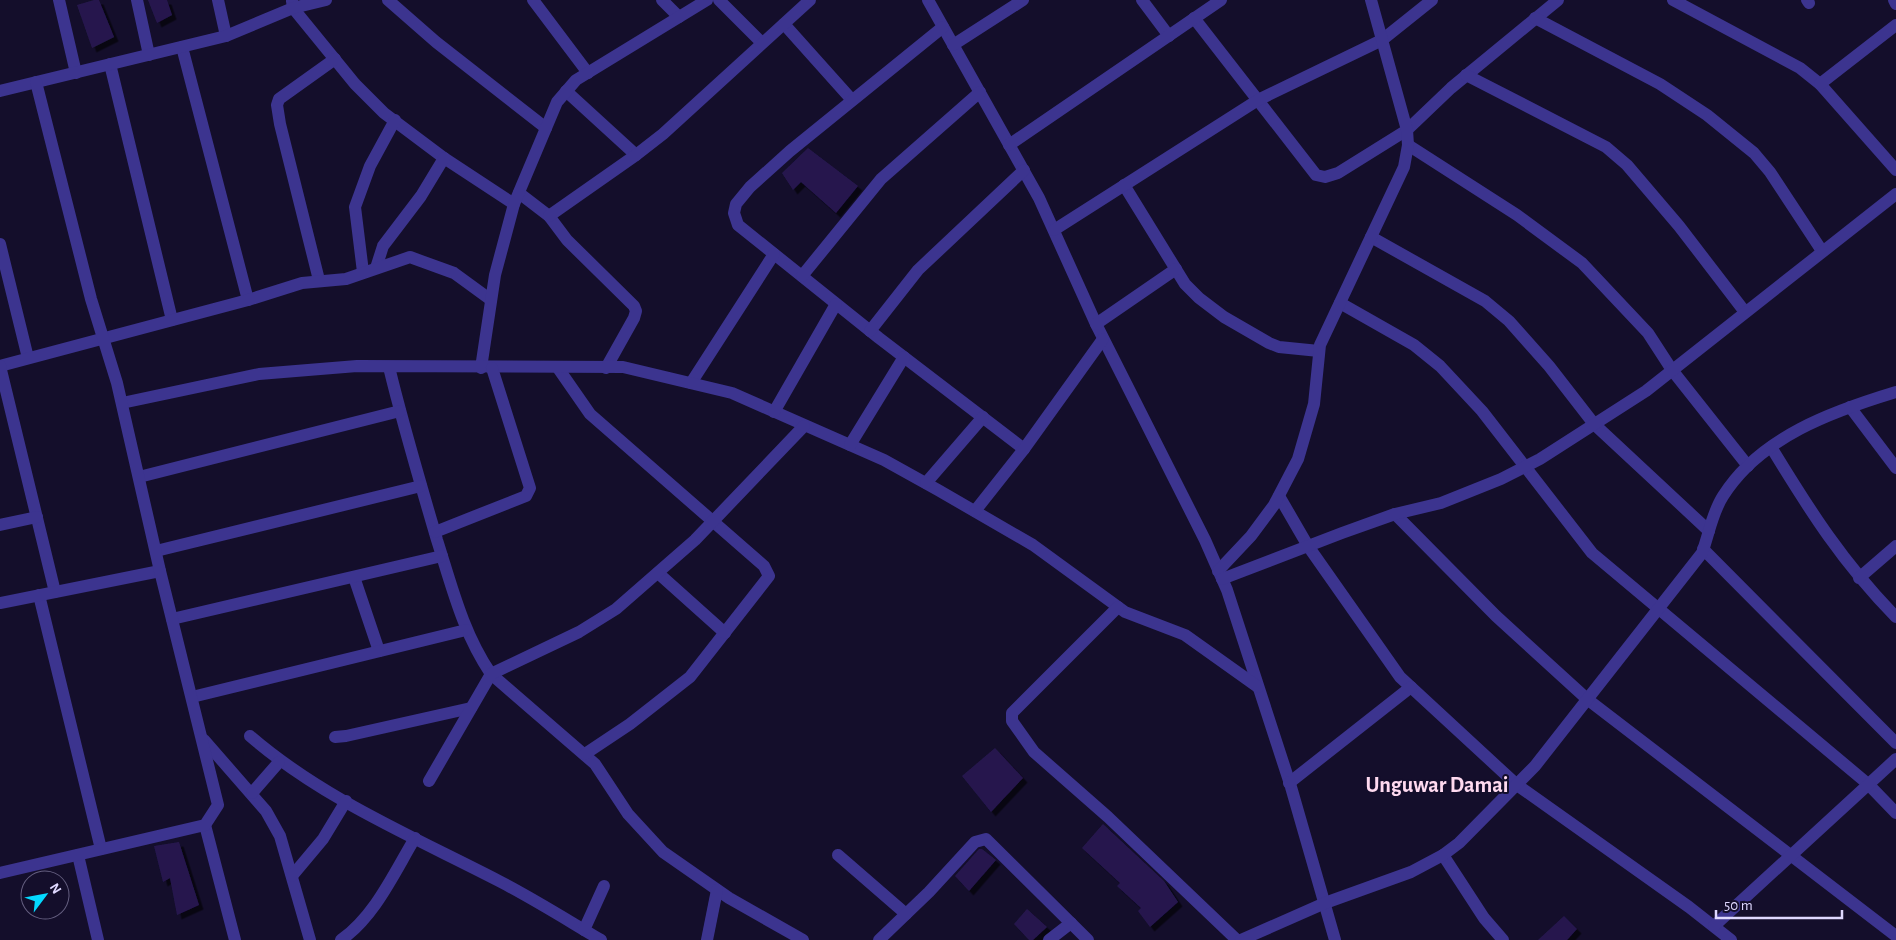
<svg xmlns="http://www.w3.org/2000/svg" width="1896" height="940" font-family="'Alegreya Sans',sans-serif">
	<style>
		.building { fill: #26184e; filter: url(#shadow) }
		.lines { fill: none; stroke-linecap: round; stroke-linejoin: round }
		.street { stroke: #3c348f; stroke-width: 12 }
		.labels { text-anchor: middle; dominant-baseline: central; stroke-width: 4; stroke-linejoin: round; paint-order: stroke }
		.district-label { font-size: 22px; font-weight: bold; fill: #ffdaf0; stroke: #140e2b }
	</style>
	<defs>
		<filter id="shadow"><feDropShadow dx="4.5" dy="4.5" stdDeviation="0" flood-color="#0009"/></filter>
	</defs>
	<rect width="100%" height="100%" fill="#140e2b"/>
	<g class="building">
		<polygon points="94,0 99,0 114,37 92,48 77,5"/>
		<polygon points="148,0 167,0 172,15 157,23"/>
		<polygon points="808,148 858,186 836,213 801,182 793,190 782,173"/>
		<polygon points="995,748 1023,778 991,812 962,776"/>
		<polygon points="1103,824 1164,881 1178,902 1150,927 1138,911 1141,908 1117,886 1120,883 1082,848"/>
		<polygon points="179,842 199,905 177,915 170,878 163,882 154,846"/>
		<polygon points="979,849 982,849 996,860 969,891 955,876"/>
		<polygon points="1027,909 1047,927 1033,940 1029,940 1014,924"/>
		<polygon points="1564,916 1577,929 1567,940 1538,940"/>
	</g>
	<g class="lines">
		<g class="street">
			<polyline points="59,0 76,73"/>
			<polyline points="137,0 149,55"/>
			<polyline points="218,0 226,36"/>
			<polyline points="388,0 436,42 546,128"/>
			<polyline points="533,0 588,73"/>
			<polyline points="662,0 679,17"/>
			<polyline points="719,0 762,43"/>
			<polyline points="928,0 1039,198 1096,324 1205,540 1227,590 1291,787 1335,940"/>
			<polyline points="1142,0 1169,36"/>
			<polyline points="1673,0 1800,68 1820,84 1896,170"/>
			<polyline points="1807,0 1809,3"/>
			<polyline points="1894,0 1896,4"/>
			<polyline points="292,1 293,8 355,84 384,113 444,158 514,204"/>
			<polyline points="1194,18 1316,175 1325,177 1338,173 1407,130 1451,88 1558,0"/>
			<polyline points="1535,18 1660,84 1707,115 1754,153 1770,172 1822,251"/>
			<polyline points="784,24 852,100"/>
			<polyline points="943,27 790,151 750,187 736,204 734,213 738,225 879,338 1024,449"/>
			<polyline points="953,45 1023,0"/>
			<polyline points="182,47 248,300"/>
			<polyline points="110,64 172,320"/>
			<polyline points="1466,75 1606,147 1627,165 1679,226 1745,312"/>
			<polyline points="1820,84 1896,25"/>
			<polyline points="0,91 226,36 293,8 326,0"/>
			<polyline points="566,91 636,155"/>
			<polyline points="1009,145 1221,0"/>
			<polyline points="1408,145 1517,215 1582,263 1648,333 1672,370 1748,466"/>
			<polyline points="1124,185 1185,284 1199,298 1224,317 1269,343 1279,347 1319,351"/>
			<polyline points="519,193 549,216 567,240 634,306 636,311 634,318 606,368"/>
			<polyline points="549,216 636,155 663,134 810,0"/>
			<polyline points="1054,230 1258,100 1382,40 1432,0"/>
			<polyline points="1371,237 1485,301 1509,321 1549,366 1594,424 1709,531"/>
			<polyline points="0,244 28,358"/>
			<polyline points="376,268 383,246 421,196 444,158"/>
			<polyline points="363,272 355,207 370,166 395,120"/>
			<polyline points="802,276 881,179 980,92"/>
			<polyline points="319,280 280,124 277,105 279,99 335,59"/>
			<polyline points="1340,303 1414,345 1440,366 1482,411 1592,553 1868,784 1896,813"/>
			<polyline points="1096,324 1176,269"/>
			<polyline points="870,331 918,270 1024,170"/>
			<polyline points="0,366 248,300 302,283 346,279 410,257 454,273 491,300"/>
			<polyline points="0,366 55,592"/>
			<path d="M389,367C403,425 420,482 437,540C452,587 463,633 491,674L595,764L628,814L663,852L729,898L803,940"/>
			<polyline points="481,368 495,275 514,204 557,102 576,80 707,0"/>
			<polyline points="558,368 590,414 764,566 769,576 690,677 630,724 585,754"/>
			<polyline points="691,383 774,254"/>
			<polyline points="122,403 259,374 357,366 623,367 732,393 884,460 938,490 1033,545 1125,612 1185,635 1258,687"/>
			<polyline points="1850,407 1896,468"/>
			<polyline points="774,412 836,304"/>
			<polyline points="850,445 904,357"/>
			<path d="M1771,447C1810,511 1843,563 1896,617"/>
			<polyline points="139,477 400,411"/>
			<polyline points="926,483 983,417"/>
			<polyline points="1279,496 1308,546 1400,677 1517,785 1689,907 1731,940"/>
			<polyline points="975,511 1024,449 1103,339"/>
			<polyline points="1395,514 1496,616 1587,699 1896,936"/>
			<polyline points="0,525 37,517"/>
			<polyline points="435,532 526,496 530,488 492,368"/>
			<polyline points="1703,549 1896,743"/>
			<polyline points="156,551 421,486"/>
			<polyline points="1218,571 1251,536 1274,505 1298,459 1314,404 1320,345 1404,167 1408,145 1407,130 1371,0"/>
			<polyline points="658,573 725,633"/>
			<polyline points="354,577 379,651"/>
			<polyline points="1859,578 1896,546"/>
			<polyline points="1222,579 1342,533 1395,514 1441,503 1501,479 1540,459 1646,391 1896,194"/>
			<polyline points="39,595 101,849"/>
			<polyline points="0,603 160,571"/>
			<polyline points="1118,607 1012,713 1012,721 1034,752 1108,817 1237,940"/>
			<polyline points="172,619 442,556"/>
			<polyline points="192,697 466,630"/>
			<path d="M250,736C323,799 414,837 499,881C534,899 567,920 601,940"/>
			<polyline points="335,737 346,736 471,708"/>
			<polyline points="204,740 266,811 280,836 310,940"/>
			<polyline points="429,781 491,674 579,632 616,609 695,540 804,426"/>
			<polyline points="1289,783 1411,687"/>
			<polyline points="252,793 279,762"/>
			<polyline points="205,825 235,940"/>
			<polyline points="78,855 98,940"/>
			<polyline points="838,855 906,914"/>
			<polyline points="1443,855 1484,918 1503,940"/>
			<polyline points="0,873 205,825 218,805 160,571 117,383 91,299 36,82"/>
			<polyline points="292,876 323,839 346,801"/>
			<polyline points="1714,926 1896,759"/>
			<polyline points="584,930 604,886"/>
			<path d="M341,940C375,916 394,873 415,838"/>
			<polyline points="707,940 717,890"/>
			<polyline points="879,940 929,892 975,842 986,839 1088,940"/>
			<polyline points="1049,940 1071,923"/>
			<path d="M1241,940L1325,903L1411,872L1443,855L1459,843L1535,766L1702,553C1709,534 1712,513 1723,496C1760,437 1833,411 1896,392"/>
		</g>
	</g>
	<g class="labels">
		<g class="district-label">
			<text x="1437" y="785">Unguwar Damai</text>
		</g>
	</g>
	<g transform="translate(45 895) rotate(58)"><circle r="24" fill="#140e2b" stroke="#655f80"/>
	<path d="M0-4L9 19L0 12L-9 19Z" fill="#04d9ff"/>
	<text y="-8" font-size="14" font-weight="bold" text-anchor="middle" fill="#dfd8ff">N</text>
	</g>
	<path d="M1716 910v8h126v-8" fill="none" stroke="#dfd8ff" stroke-width="2.5"/>
	<text x="1724" y="910" font-size="15" fill="#dfd8ff" stroke="#140e2b" stroke-width="4" paint-order="stroke">50 m</text>
</svg>
